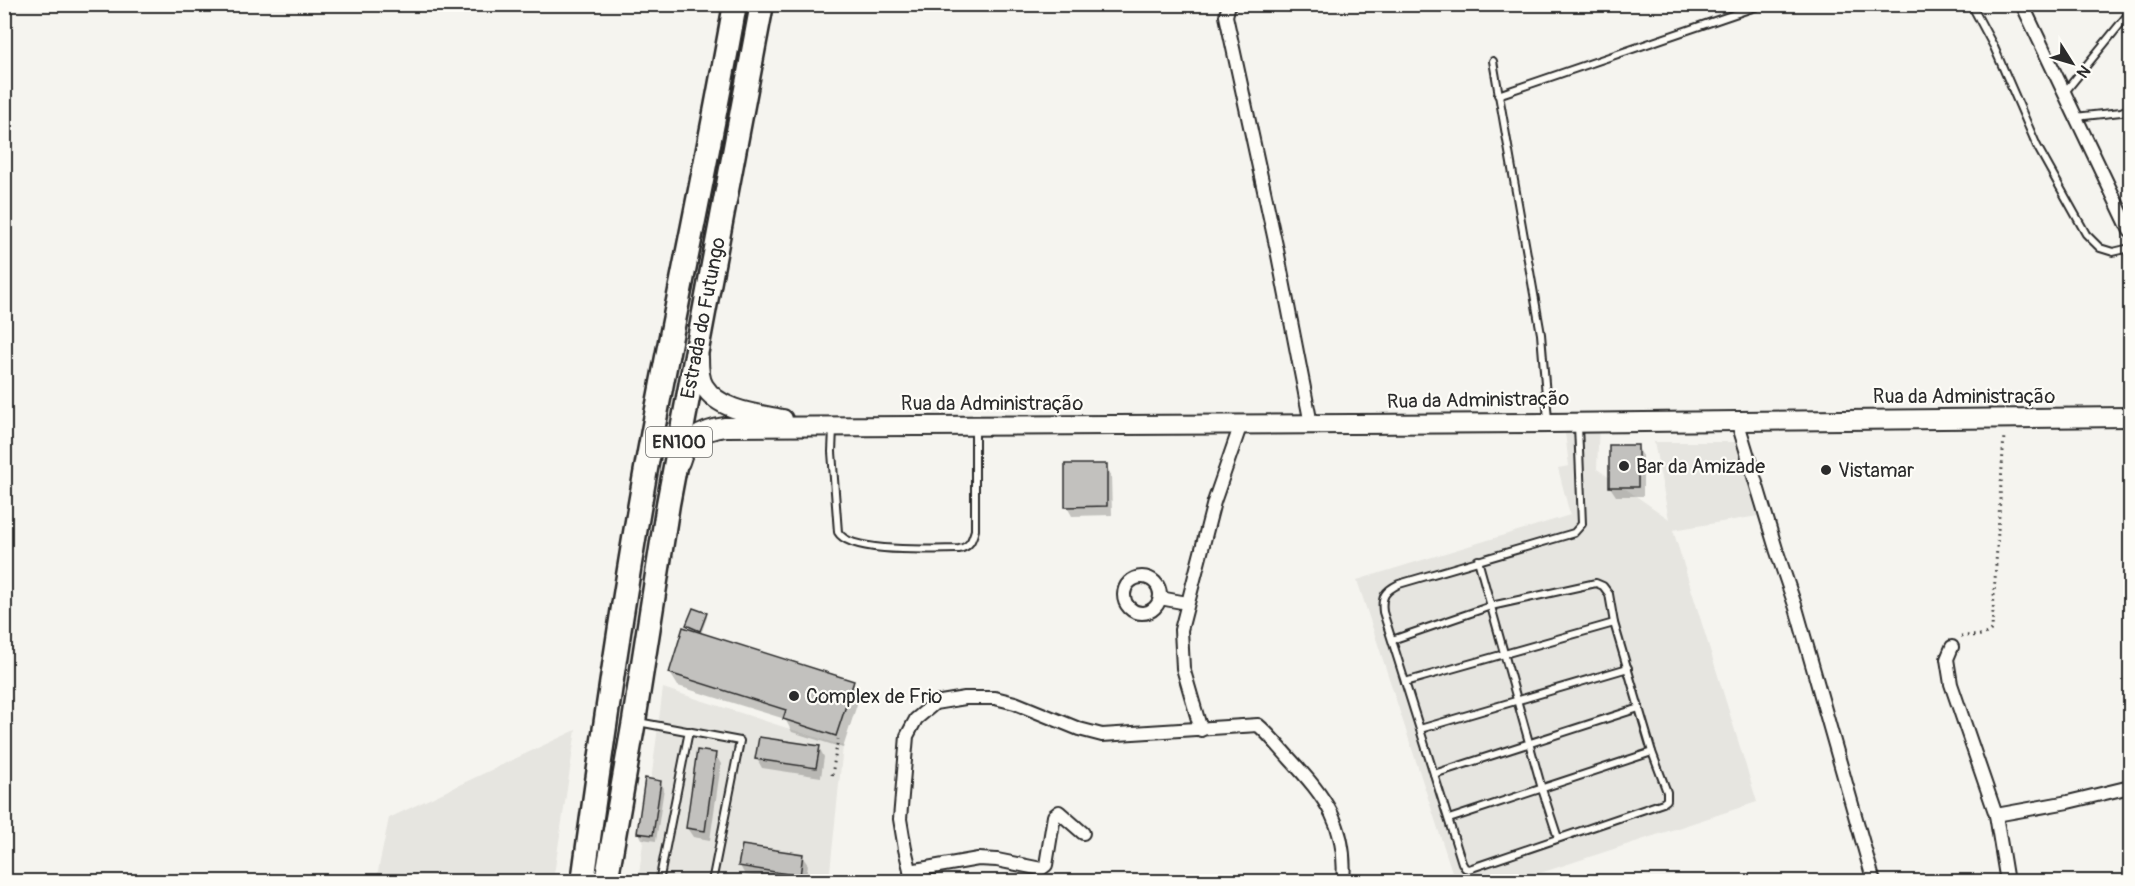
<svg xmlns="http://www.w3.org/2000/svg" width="2135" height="886" font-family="Pangolin,sans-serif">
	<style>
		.built { fill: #e6e5e0 }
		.shadow { fill: #0003 }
		.building { fill: #c2c1be; stroke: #2b2b2b; stroke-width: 1.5 }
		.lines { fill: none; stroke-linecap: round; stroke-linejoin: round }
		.lane-casing { stroke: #2b2b2b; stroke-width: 10 }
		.street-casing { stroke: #2b2b2b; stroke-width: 16 }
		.secondary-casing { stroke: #2b2b2b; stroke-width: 22 }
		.highway-casing { stroke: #2b2b2b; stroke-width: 27 }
		.path { stroke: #2b2b2b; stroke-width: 3; stroke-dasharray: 1.5 4.5; stroke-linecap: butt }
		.lane { stroke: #fdfcf7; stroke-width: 6 }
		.street { stroke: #fdfcf7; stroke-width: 12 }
		.secondary { stroke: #fdfcf7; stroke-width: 18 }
		.highway { stroke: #fdfcf7; stroke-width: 22 }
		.poi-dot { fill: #2b2b2b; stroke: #fdfcf7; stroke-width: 2 }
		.labels { text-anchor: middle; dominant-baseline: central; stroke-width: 4.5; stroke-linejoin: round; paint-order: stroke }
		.shield { fill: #fdfcf7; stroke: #6a6a68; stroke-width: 1.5 }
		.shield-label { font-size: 18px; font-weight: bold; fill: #2b2b2b }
		.street-label { font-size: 20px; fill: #2b2b2b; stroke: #fdfcf7 }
		.poi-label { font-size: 20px; fill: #2b2b2b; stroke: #fdfcf7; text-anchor: start }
	</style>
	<rect width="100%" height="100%" fill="#f5f4ef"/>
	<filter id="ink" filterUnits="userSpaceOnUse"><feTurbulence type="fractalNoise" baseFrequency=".0167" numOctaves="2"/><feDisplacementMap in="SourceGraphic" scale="12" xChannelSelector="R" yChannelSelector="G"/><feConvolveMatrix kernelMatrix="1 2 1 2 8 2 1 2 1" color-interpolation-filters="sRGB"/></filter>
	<g filter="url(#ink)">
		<g class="built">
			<polygon points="1599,423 1597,469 1669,519 1654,442 1737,442 1758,516 1673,530 1757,802 1516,881 1455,881 1357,580 1570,515 1558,468 1569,466 1564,424"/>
			<polygon points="663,688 843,746 829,881 638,882"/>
			<polygon points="576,730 553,881 376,881 389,818"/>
		</g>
		<g class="shadow">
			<polygon points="1637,446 1643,456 1643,496 1616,496 1610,487"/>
			<polygon points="1106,465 1111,475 1112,515 1072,516 1067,507"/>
			<polygon points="706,615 707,617 701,634 853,682 860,695 843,748 792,732 785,719 678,686 670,673 691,631 688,625"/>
			<polygon points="819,747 824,757 821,777 762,768 757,759"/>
			<polygon points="715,754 721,764 710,840 693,837 687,828"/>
			<polygon points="660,782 664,788 656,841 642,839 639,833"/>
			<polygon points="802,856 808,865 805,882 786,882 745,875 740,866"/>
		</g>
		<g class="building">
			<rect x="1609" y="445" width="29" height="42"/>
			<polygon points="1065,464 1107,464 1107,506 1065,507"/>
			<polygon points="693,608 707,613 700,631 686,625"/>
			<polygon points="683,627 854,681 836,736 783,719 786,710 669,673"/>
			<polygon points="759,737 820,746 816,768 755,759"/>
			<polygon points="697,750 716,753 705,831 686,828"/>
			<polygon points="645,778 661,781 653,835 637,833"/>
			<polygon points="742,845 803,854 800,876 738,866"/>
		</g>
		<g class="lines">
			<g class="lane-casing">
				<g id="lane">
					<polyline points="1971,4 1994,47 2037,146 2086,234 2100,248 2113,252 2130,248"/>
					<polyline points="1493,61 1541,334 1548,420"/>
					<polyline points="2064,93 2130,12"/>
					<polyline points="1498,95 1764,4"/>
					<polyline points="2075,117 2121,112 2130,108"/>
					<path d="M833,428L832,452L838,532C850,554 934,549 959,549C970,547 972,540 975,530V427"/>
					<polyline points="1478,560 1542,789 1558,838"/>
					<path d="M1392,640L1491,606L1596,583L1603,586L1609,594L1614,623L1652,752L1667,792V800L1663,803L1469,869L1465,868L1462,863L1383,612C1381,596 1385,591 1399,584L1574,533L1582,524L1578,425"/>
					<polyline points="1405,682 1614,623"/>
					<polyline points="638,722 740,741 712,882"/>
					<polyline points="1420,729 1628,668"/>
					<polyline points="1434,774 1639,708"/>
					<polyline points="1449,819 1652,752"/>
					<polyline points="659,882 689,731"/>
				</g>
			</g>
			<g class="street-casing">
				<g id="street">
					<polyline points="1229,4 1226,16 1277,250 1311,424"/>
					<polyline points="2022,4 2130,231"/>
					<polyline points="1737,420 1776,549 1796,608 1874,882"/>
					<circle cx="1142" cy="595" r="18"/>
					<polyline points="1160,598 1187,603"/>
					<polyline points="1952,647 1947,659 1951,684 1996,815 2007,882"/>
					<polyline points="1201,730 1183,668 1181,630 1214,502 1241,424"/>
					<polyline points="1996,815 2068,802 2130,787"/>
					<polyline points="910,871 978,859 997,860 1041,869 1046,865 1054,816 1059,812 1083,833"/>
					<path d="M913,882L905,849L900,819L907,736L916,719L935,703L965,698H995L1015,703L1079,729L1102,735L1258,725C1270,735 1279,747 1290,759C1325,797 1348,826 1343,882"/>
				</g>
			</g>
			<g class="secondary-casing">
				<g id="secondary">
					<path d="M699,358C699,367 699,378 704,386C719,411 757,414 783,419"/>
					<path d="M680,462C686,439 702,430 725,427L1549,423L2130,417"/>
				</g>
			</g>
			<g class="highway-casing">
				<g id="highway">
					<path d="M583,882C601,750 620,618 643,486C671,325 707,166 735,4"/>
					<polyline points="606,882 634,721 668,504 762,4"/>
				</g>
			</g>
			<g class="path">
				<path d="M1961,636C1971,635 1987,638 1992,628L2004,435"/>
				<polyline points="832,775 838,739"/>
			</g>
			<use href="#lane" class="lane"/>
			<use href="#street" class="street"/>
			<use href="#secondary" class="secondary"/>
			<use href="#highway" class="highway"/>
		</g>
	</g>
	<g class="poi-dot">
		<circle cx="1624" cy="466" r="6"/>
		<circle cx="1826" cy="470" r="6"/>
		<circle cx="794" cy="696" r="6"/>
	</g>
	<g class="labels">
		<rect class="shield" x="646" y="427" width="66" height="30" rx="4.5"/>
		<g class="shield-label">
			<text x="679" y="442">EN100</text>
		</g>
		<g class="street-label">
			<text transform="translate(703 318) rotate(-79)">Estrada do Futungo</text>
			<text x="1964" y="396">Rua da Administração</text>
			<text transform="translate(1478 400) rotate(-1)">Rua da Administração</text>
			<text x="992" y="403">Rua da Administração</text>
		</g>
		<g class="poi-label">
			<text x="1636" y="466">Bar da Amizade</text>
			<text x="1838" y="470">Vistamar</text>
			<text x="806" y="696">Complex de Frio</text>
		</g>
	</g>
	<rect width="2135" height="886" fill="none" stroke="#fdfcf7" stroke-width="24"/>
	<rect x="12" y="12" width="2111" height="862" fill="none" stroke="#2b2b2b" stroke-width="2" filter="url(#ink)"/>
	<g transform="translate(2072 63) rotate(127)" stroke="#fdfcf7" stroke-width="4.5" paint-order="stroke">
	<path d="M0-4.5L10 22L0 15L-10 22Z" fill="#2b2b2b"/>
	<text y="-9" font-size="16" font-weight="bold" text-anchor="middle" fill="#2b2b2b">N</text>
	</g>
</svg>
